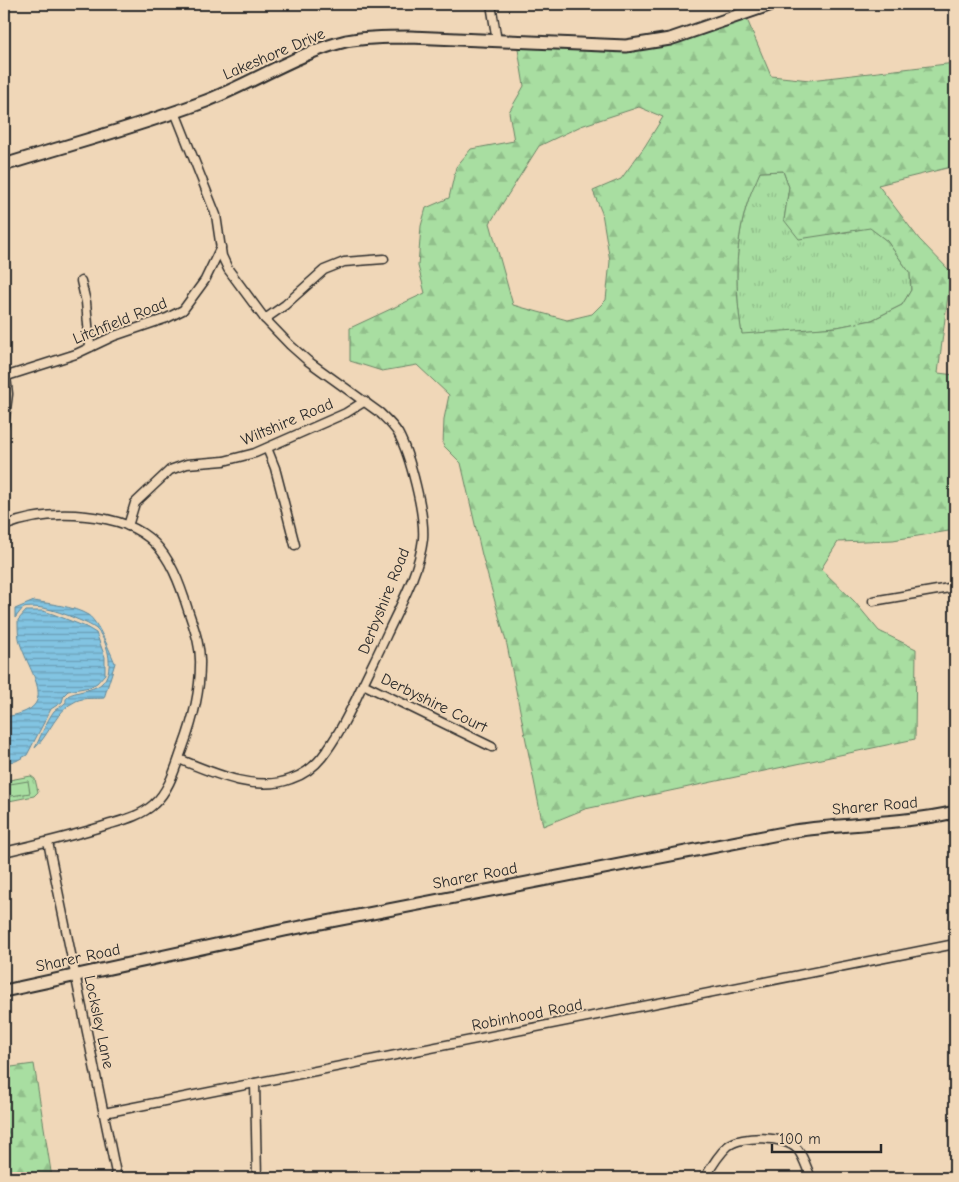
<svg xmlns="http://www.w3.org/2000/svg" width="959" height="1182" font-family="'Comic Neue',sans-serif">
	<style>
		.grass { fill: url(#grass-tufts); stroke: #6a8466 }
		.forest { fill: url(#forest-firs); stroke: #6a8466; fill-rule: evenodd }
		.pitch { fill: #a8dea1; stroke: #6a8466 }
		.water { fill: url(#water-rules); stroke: #5f8799 }
		.lines { fill: none; stroke-linecap: round; stroke-linejoin: round }
		.street-casing { stroke: #2b2b2b; stroke-width: 11 }
		.secondary-casing { stroke: #2b2b2b; stroke-width: 15 }
		.street { stroke: #f0d7b8; stroke-width: 8 }
		.secondary { stroke: #f0d7b8; stroke-width: 11 }
		.labels { text-anchor: middle; dominant-baseline: central; stroke-width: 4; stroke-linejoin: round; paint-order: stroke }
		.street-label { font-size: 16px; fill: #2b2b2b; stroke: #f0d7b8 }
	</style>
	<defs>
		<pattern id="grass-tufts" width="24" height="20" patternUnits="userSpaceOnUse" patternTransform="scale(1.25)"><rect width="24" height="20" fill="#a8dea1"/><path d="M3 7l-1-3M5 7V3M7 7l1-3M15 17l-1-3M17 17v-4M19 17l1-3" fill="none" stroke="#91bf8b"/></pattern>
		<pattern id="forest-firs" width="22" height="20" patternUnits="userSpaceOnUse" patternTransform="scale(1.25)"><rect width="22" height="20" fill="#a8dea1"/><path d="M5 1l3.5 6h-7zM16 11l3.5 6h-7z" fill="#91bf8b"/></pattern>
		<pattern id="water-rules" width="6" height="5" patternUnits="userSpaceOnUse" patternTransform="scale(1.25)"><rect width="6" height="5" fill="#82c4e2"/><path d="M0 2.5h6" fill="none" stroke="#6b9fb7"/></pattern>
	</defs>
	<rect width="100%" height="100%" fill="#f0d7b8"/>
	<filter id="ink" filterUnits="userSpaceOnUse"><feTurbulence type="fractalNoise" baseFrequency=".02" numOctaves="2"/><feDisplacementMap in="SourceGraphic" scale="10" xChannelSelector="R" yChannelSelector="G"/><feConvolveMatrix kernelMatrix="1 2 1 2 8 2 1 2 1" color-interpolation-filters="sRGB"/></filter>
	<g filter="url(#ink)">
		<g class="grass">
			<path d="M783,171L789,187L784,220L837,234L870,227L887,241L910,273L911,290L902,305L872,320L837,327L742,335C735,292 734,246 747,204C750,193 755,182 760,172Z"/>
			<polygon points="31,776 35,779 38,792 34,796 4,802 4,781"/>
		</g>
		<g class="forest">
			<path d="M746,17L771,76L810,80L955,63V166L878,185L919,239L951,272L938,373L955,375V530L893,540L838,542L821,569L854,601L879,631L916,649L915,739L585,809L543,826L507,645L482,555L461,463L443,445L444,419L449,395L417,365L382,371L350,361V328L425,293L418,266L421,226L426,208L449,198L456,167L471,149L514,141L509,112L524,86L518,49L521,46L613,50ZM639,107L663,117L645,146L621,179L593,191L602,213L610,261L606,300L592,314L567,320L513,305L490,223L539,146L581,126ZM783,171L789,187L784,220L799,239L870,228L887,241L910,273L911,290L902,305L872,320L837,327L742,334C735,292 734,246 747,204C750,193 756,182 760,172Z"/>
			<polygon points="34,1064 52,1178 4,1178 4,1068"/>
		</g>
		<polygon class="pitch" points="28,781 30,793 5,797 4,785"/>
		<g class="water">
			<path d="M34,601C50,604 73,606 88,615C98,621 110,652 115,663L104,698C96,699 84,697 76,701C56,710 50,734 35,748C40,738 47,720 54,711C57,708 61,707 64,704C68,700 64,703 67,697C70,692 93,691 101,684C115,672 109,644 98,631C96,628 90,625 86,623C67,615 44,604 23,608L15,618V609Z"/>
			<path d="M26,611H43L53,614L86,627L96,633L105,657V674L97,683L90,687L68,691L64,695L62,702L51,709L27,755L16,761L5,762L4,717C62,709 31,677 20,643C18,636 18,628 18,620Z"/>
		</g>
		<g class="lines">
			<g class="street-casing">
				<g id="street">
					<polyline points="491,4 497,41"/>
					<path d="M175,112L216,215L222,256L228,269L265,319L290,345L308,361L380,413C386,419 393,425 398,433C410,455 425,513 423,539C419,572 401,604 387,634C377,656 366,677 356,699C346,719 336,739 322,757C314,767 303,775 291,779C256,793 211,772 179,759"/>
					<polyline points="81,281 86,302 90,347"/>
					<polyline points="265,319 285,305 324,270 344,262 384,259"/>
					<polyline points="4,377 76,354 114,336 167,318 183,310 205,280 221,247"/>
					<polyline points="4,425 8,394 6,376"/>
					<polyline points="267,448 275,468 295,545"/>
					<path d="M4,526C29,516 59,513 86,516C151,522 170,551 188,610C194,628 201,646 200,665C200,693 193,720 183,747C176,765 170,790 154,804C141,816 124,820 107,825C73,836 38,844 4,852"/>
					<polyline points="128,526 135,503 170,470 187,464 224,461 255,453 346,413 365,401"/>
					<polyline points="873,601 955,587"/>
					<polyline points="363,684 492,747"/>
					<polyline points="48,842 117,1178"/>
					<polyline points="255,1083 257,1178"/>
					<polyline points="104,1113 955,944"/>
					<polyline points="503,1178 512,1178"/>
					<path d="M705,1178C711,1167 718,1155 728,1146C741,1135 786,1135 798,1150C804,1158 807,1169 811,1178"/>
				</g>
			</g>
			<g class="secondary-casing">
				<g id="secondary">
					<path d="M4,165C71,144 140,126 206,101C252,83 300,52 346,41C367,37 389,37 410,37L626,46L670,39L772,4"/>
					<path d="M4,991L285,930L794,831C848,823 902,824 955,812"/>
				</g>
			</g>
			<use href="#street" class="street"/>
			<use href="#secondary" class="secondary"/>
		</g>
	</g>
	<g class="labels">
		<g class="street-label">
			<text transform="translate(274 54) rotate(-23)">Lakeshore Drive</text>
			<text transform="translate(120 321) rotate(-22)">Litchfield Road</text>
			<text transform="translate(287 422) rotate(-23)">Wiltshire Road</text>
			<text transform="translate(384 601) rotate(-68)">Derbyshire Road</text>
			<text transform="translate(434 703) rotate(26)">Derbyshire Court</text>
			<text transform="translate(875 806) rotate(-5)">Sharer Road</text>
			<text transform="translate(475 876) rotate(-11)">Sharer Road</text>
			<text transform="translate(78 958) rotate(-12)">Sharer Road</text>
			<text transform="translate(527 1015) rotate(-11)">Robinhood Road</text>
			<text transform="translate(99 1022) rotate(78)">Locksley Lane</text>
		</g>
	</g>
	<rect width="959" height="1182" fill="none" stroke="#f0d7b8" stroke-width="20"/>
	<rect x="10" y="10" width="939" height="1162" fill="none" stroke="#2b2b2b" stroke-width="2" filter="url(#ink)"/>
	<path d="M772 1144v8h109v-8" fill="none" stroke="#2b2b2b" stroke-width="2.5"/>
	<text x="779" y="1144" font-size="15" fill="#2b2b2b" stroke="#f0d7b8" stroke-width="4" paint-order="stroke">100 m</text>
</svg>
